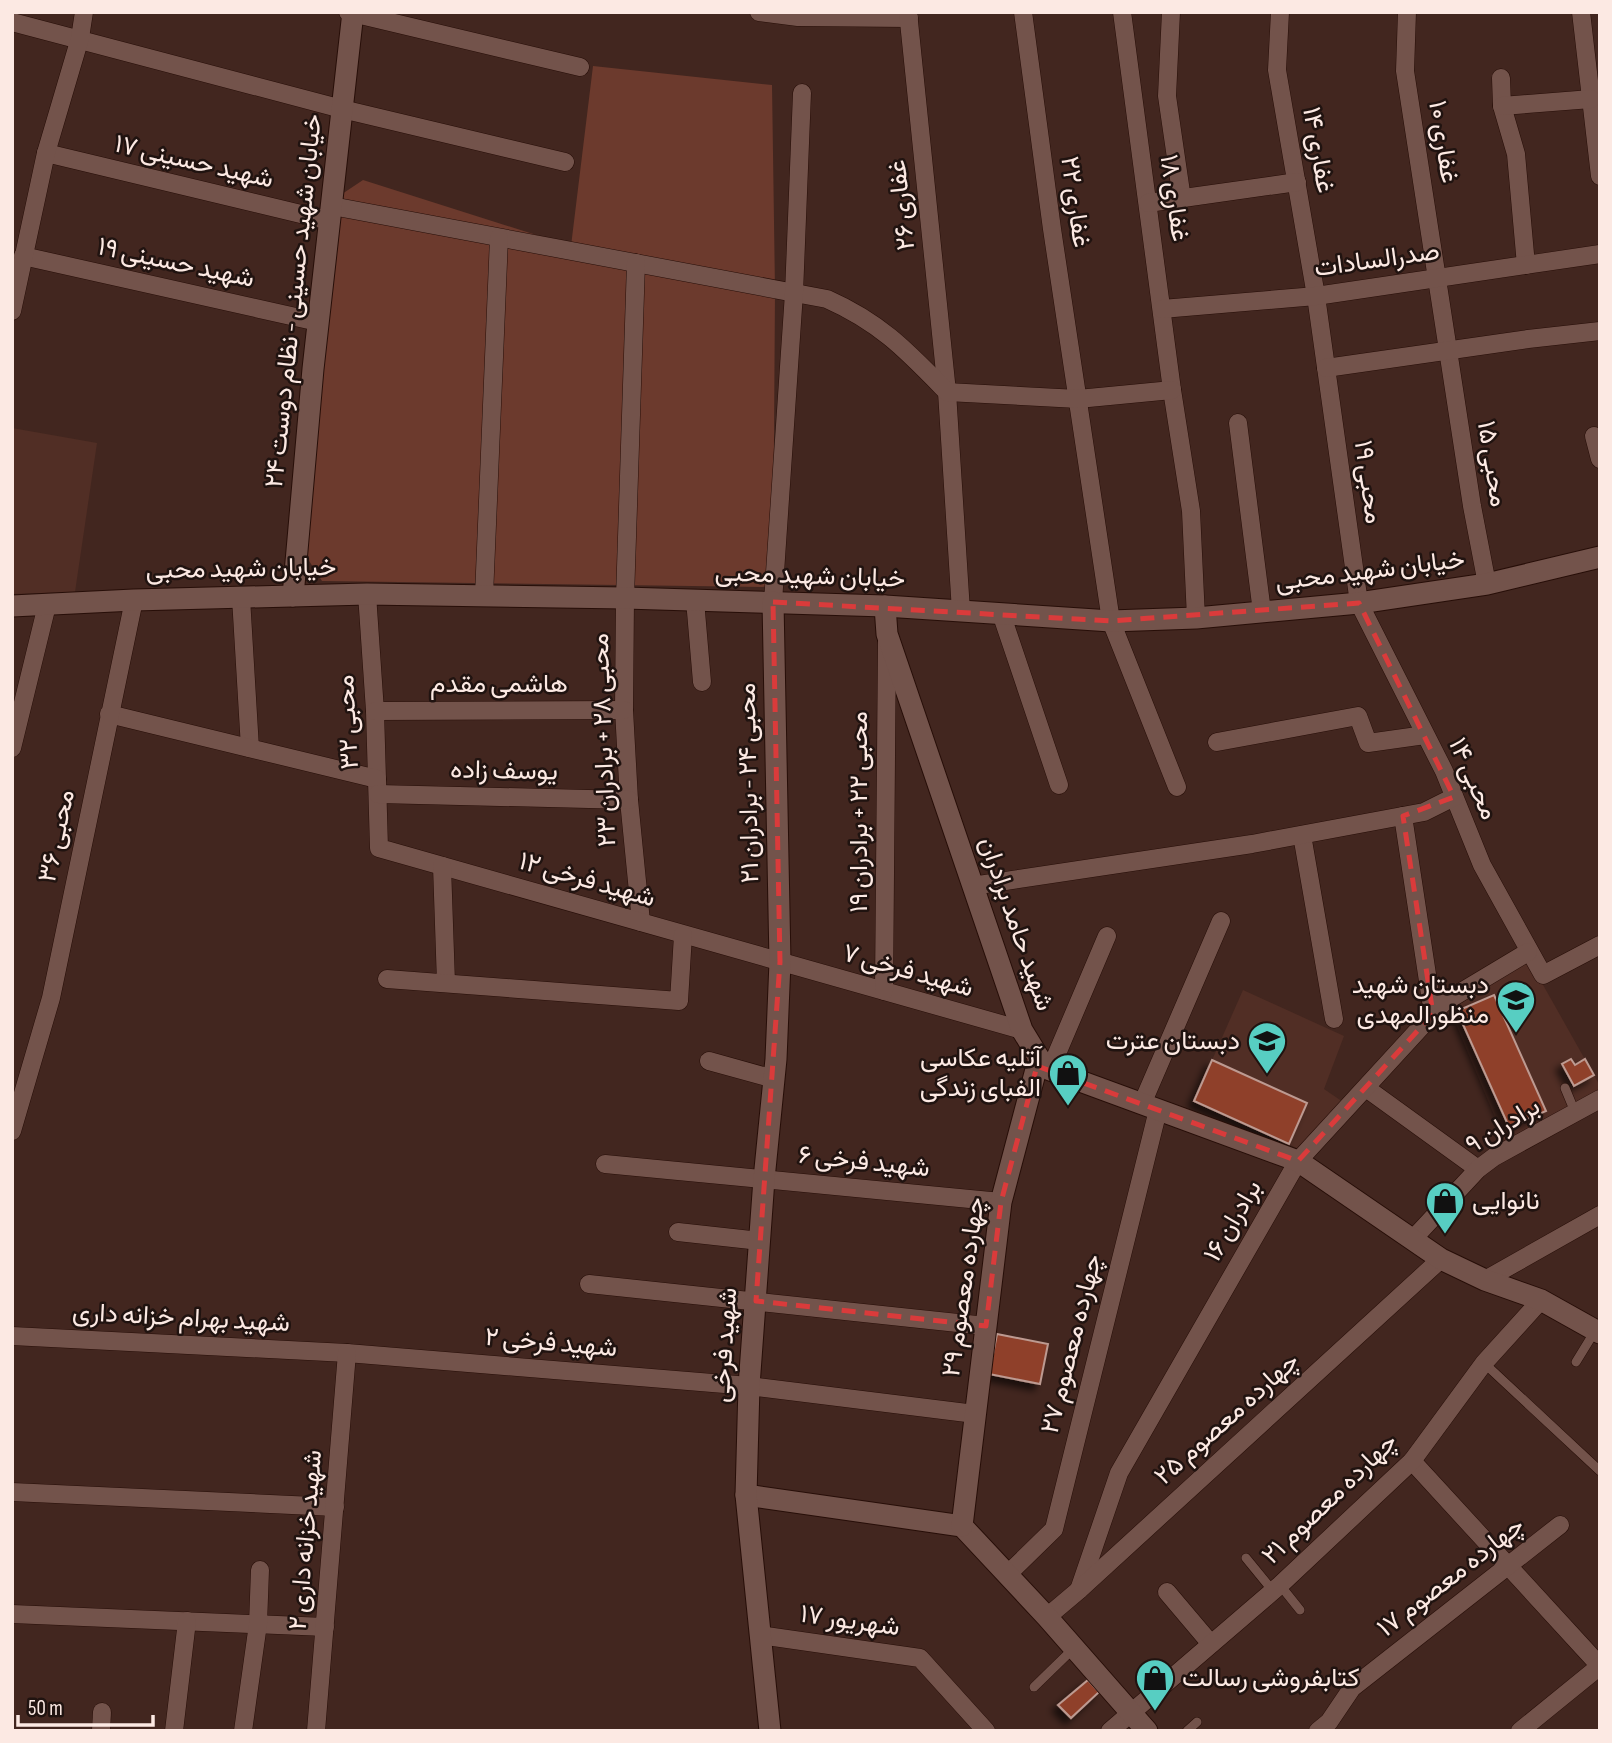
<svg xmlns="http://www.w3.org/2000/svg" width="1612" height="1743" font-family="'Sofia Sans Condensed',Vazirmatn,sans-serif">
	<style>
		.built { fill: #512e25 }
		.green { fill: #6c3a2d }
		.building { fill: #8f412c; stroke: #bd9a91; stroke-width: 2; filter: url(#shadow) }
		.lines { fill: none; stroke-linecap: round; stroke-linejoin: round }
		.lane-casing { stroke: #270e08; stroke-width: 10 }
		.street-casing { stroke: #270e08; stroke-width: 19 }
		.secondary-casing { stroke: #270e08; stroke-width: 23 }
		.lane { stroke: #73534b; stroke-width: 9 }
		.street { stroke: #73534b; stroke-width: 18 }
		.secondary { stroke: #73534b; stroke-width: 21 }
		.marked { fill: none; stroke: #da3b3b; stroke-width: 5; stroke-dasharray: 14 9; stroke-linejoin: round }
		.labels { text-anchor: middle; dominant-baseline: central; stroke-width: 5; stroke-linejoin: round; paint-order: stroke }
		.street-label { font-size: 26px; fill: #fce9e3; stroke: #201310 }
		.poi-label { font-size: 26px; fill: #fce9e3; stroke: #201310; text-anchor: end }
	</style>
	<defs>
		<filter id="shadow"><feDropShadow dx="-6" dy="6" stdDeviation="3.5" flood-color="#0009"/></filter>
	</defs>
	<rect width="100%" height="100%" fill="#42261f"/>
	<g class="built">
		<polygon points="12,428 97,443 75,592 12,594"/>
		<polygon points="1529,960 1600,1086 1600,1092 1505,1141 1450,1010"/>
		<polygon points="1243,990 1344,1036 1324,1089 1343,1102 1299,1149 1194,1101"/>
	</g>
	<polygon class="green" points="593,66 772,85 775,290 773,587 322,581 304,553 342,194 363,180 571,246"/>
	<g class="building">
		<polygon points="1494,995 1546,1111 1509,1127 1457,1011"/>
		<polygon points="1571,1059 1575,1065 1585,1059 1594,1075 1574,1086 1562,1064"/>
		<polygon points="1212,1060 1307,1103 1289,1144 1194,1101"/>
		<polygon points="997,1334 1048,1344 1040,1384 989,1374"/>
		<polygon points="1088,1680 1099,1692 1071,1718 1058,1705"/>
	</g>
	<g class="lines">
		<g class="lane-casing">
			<g id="lane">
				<polyline points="1565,1088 1575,1112"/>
				<polyline points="1576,1362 1595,1331"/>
				<polyline points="1484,1363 1600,1471"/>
				<polyline points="1246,1558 1273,1591"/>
				<polyline points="1280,1585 1300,1610"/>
				<polyline points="1034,1687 1073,1649"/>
				<polyline points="1187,1731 1197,1722"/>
			</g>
		</g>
		<g class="street-casing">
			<g id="street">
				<polyline points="348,12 580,67"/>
				<polyline points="759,12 798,17 909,18"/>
				<polyline points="908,12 947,392 961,611"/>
				<polyline points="1023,12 1052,229 1111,621 1177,787"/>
				<polyline points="1122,12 1172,390 1191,511 1196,618"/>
				<polyline points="1171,12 1167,96 1182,199"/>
				<polyline points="1280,12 1277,70 1316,296 1359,603 1444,771 1482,865 1543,975 1600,945"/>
				<polyline points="1407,12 1405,71 1472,506 1487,584"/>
				<polyline points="1581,12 1600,176"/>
				<polyline points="12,22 342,109 565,162"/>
				<polyline points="1501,78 1502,106 1516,154 1526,265"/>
				<polyline points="1502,106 1591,99"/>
				<polyline points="46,153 330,221"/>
				<polyline points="1148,203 1297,182"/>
				<path d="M332,206L827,299C881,323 907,351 947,392L1078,399L1172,390"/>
				<polyline points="23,256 318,322"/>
				<polyline points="636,263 625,598 624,710 629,800 641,922"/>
				<polyline points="1162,309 1316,296 1600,254"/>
				<polyline points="12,311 46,153 80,38 84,12"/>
				<polyline points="1326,368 1528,339 1600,331"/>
				<polyline points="1238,423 1262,612"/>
				<polyline points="1594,436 1600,459"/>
				<polyline points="367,594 375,711 379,848 1022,1030"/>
				<polyline points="484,596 499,238"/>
				<polyline points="241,598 250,748"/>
				<polyline points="695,600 702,682"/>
				<polyline points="773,602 794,293 802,93"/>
				<polyline points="1001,613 1059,785"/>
				<polyline points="375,711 624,710"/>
				<polyline points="109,714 377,779"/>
				<polyline points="1217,742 1358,716 1368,743 1425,735"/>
				<polyline points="12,748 47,605"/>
				<polyline points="378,794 629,800"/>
				<polyline points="1403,816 1433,1014"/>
				<polyline points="1302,835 1334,1019"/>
				<polyline points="442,866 446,983"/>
				<polyline points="972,886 1252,844 1424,812 1454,797"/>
				<polyline points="387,979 679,1001 683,935"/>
				<polyline points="884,991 887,641"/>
				<polyline points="709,1061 774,1079"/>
				<polyline points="1050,1070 1107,936"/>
				<polyline points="1366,1088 1478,1169"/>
				<polyline points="1142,1104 1221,921"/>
				<polyline points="12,1131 51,998 134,600"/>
				<polyline points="605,1164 1001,1202"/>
				<polyline points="678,1232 760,1241"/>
				<polyline points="1413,1239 1478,1169 1494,1157 1600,1099"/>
				<polyline points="1485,1280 1600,1215"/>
				<polyline points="589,1284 986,1326"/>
				<polyline points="12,1336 347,1353 749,1386 975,1414"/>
				<polyline points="1412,1461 1600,1666"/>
				<polyline points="12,1492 335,1507"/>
				<polyline points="1008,1574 1054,1529 1158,1110"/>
				<polyline points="1079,1590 1119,1473 1298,1161 1443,1003 1528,952"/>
				<polyline points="1167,1592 1211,1644"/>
				<polyline points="12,1614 325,1627"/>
				<polyline points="1047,1617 1079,1590 1441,1259"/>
				<polyline points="759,1635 920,1658 986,1731"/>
				<polyline points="101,1731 102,1712"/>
				<polyline points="174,1731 187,1621"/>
				<polyline points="243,1731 258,1624 260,1570"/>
				<polyline points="316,1731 347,1353"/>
				<polyline points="1110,1731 1280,1585 1412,1461 1484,1363 1541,1300"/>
				<polyline points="1318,1731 1329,1722 1352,1688 1560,1525"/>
				<polyline points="1520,1731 1600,1666"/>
			</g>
		</g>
		<g class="secondary-casing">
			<g id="secondary">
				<polyline points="293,596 313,369 353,12"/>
				<polyline points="12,606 134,600 367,594 625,598 885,606 1111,621 1196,618 1359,603 1487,584 1600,557"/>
				<polyline points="885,606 887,634 1022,1030 1039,1058 1050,1070 1298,1161 1441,1259 1485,1280 1541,1300 1600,1333"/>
				<polyline points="746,1495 962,1526 1047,1617 1147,1731"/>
				<polyline points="962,1526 1001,1202 1039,1058"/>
				<polyline points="770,1731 746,1495 749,1386 764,1179 776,1059 780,962 773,602"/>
			</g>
		</g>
		<use href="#lane" class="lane"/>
		<use href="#street" class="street"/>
		<use href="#secondary" class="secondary"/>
	</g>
	<path class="marked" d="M773,602L1111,621L1359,603L1454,797L1403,816L1433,1014L1298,1161L1037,1066L1001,1202L986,1326L756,1301L780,962Z"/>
	<defs>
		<g id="school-pin" transform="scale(2.0125)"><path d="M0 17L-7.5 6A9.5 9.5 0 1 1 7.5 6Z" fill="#57cec2" stroke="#201310"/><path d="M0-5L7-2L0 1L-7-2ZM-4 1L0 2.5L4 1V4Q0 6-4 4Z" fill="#111"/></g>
		<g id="shop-pin" transform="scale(2.0125)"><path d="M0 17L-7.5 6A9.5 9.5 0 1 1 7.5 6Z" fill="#57cec2" stroke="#201310"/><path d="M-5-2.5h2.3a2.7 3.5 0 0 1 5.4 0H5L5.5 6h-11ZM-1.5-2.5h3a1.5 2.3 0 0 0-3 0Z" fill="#111"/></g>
	</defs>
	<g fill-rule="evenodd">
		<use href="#school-pin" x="1516" y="1000"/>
		<use href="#school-pin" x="1267" y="1041"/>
		<use href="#shop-pin" x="1068" y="1073"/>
		<use href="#shop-pin" x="1445" y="1201"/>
		<use href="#shop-pin" x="1155" y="1678"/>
	</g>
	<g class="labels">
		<g class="street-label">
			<text transform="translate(1443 142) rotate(81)">غفاری ۱۰</text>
			<text transform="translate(1318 150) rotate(80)">غفاری ۱۴</text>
			<text transform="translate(194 162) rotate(13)">شهید حسینی ۱۷</text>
			<text transform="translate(1174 198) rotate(82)">غفاری ۱۸</text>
			<text transform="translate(1075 202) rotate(82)">غفاری ۲۲</text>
			<text transform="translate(902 205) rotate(-96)">غفاری ۲۶</text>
			<text transform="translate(1377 260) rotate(-8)">صدرالسادات</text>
			<text transform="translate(176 263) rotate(12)">شهید حسینی ۱۹</text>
			<text transform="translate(294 301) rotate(-84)">خیابان شهید حسینی - نظام دوست ۲۴</text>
			<text transform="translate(1492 464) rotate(81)">محبی ۱۵</text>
			<text transform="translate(1368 482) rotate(82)">محبی ۱۹</text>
			<text transform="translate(241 569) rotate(-1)">خیابان شهید محبی</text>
			<text transform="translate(1370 571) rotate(-7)">خیابان شهید محبی</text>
			<text transform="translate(810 576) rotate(2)">خیابان شهید محبی</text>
			<text x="499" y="684">هاشمی مقدم</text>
			<text transform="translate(348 722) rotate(-93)">محبی ۳۲</text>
			<text transform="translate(604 740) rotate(-92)">محبی ۲۸ + برادران ۲۳</text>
			<text transform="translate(504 771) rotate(1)">یوسف زاده</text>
			<text transform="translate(1473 779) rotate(66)">محبی ۱۴</text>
			<text transform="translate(749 783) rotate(-91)">محبی ۲۴ - برادران ۲۱</text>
			<text transform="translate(859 812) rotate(-90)">محبی ۲۲ + برادران ۱۹</text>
			<text transform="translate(57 836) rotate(-78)">محبی ۳۶</text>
			<text transform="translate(587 880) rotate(16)">شهید فرخی ۱۲</text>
			<text transform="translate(1016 924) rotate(71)">شهید حامد برادران</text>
			<text transform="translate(908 971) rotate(16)">شهید فرخی ۷</text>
			<text transform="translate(1503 1126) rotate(-32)">برادران ۹</text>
			<text transform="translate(864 1162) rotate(6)">شهید فرخی ۶</text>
			<text transform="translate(1233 1221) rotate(-60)">برادران ۱۶</text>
			<text transform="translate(964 1287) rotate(-82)">چهارده معصوم ۲۹</text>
			<text transform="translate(181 1318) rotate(3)">شهید بهرام خزانه داری</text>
			<text transform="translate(551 1343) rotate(5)">شهید فرخی ۲</text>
			<text transform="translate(1072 1344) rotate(-76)">چهارده معصوم ۲۷</text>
			<text transform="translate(725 1345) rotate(-86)">شهید فرخی</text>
			<text transform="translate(1227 1419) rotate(-42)">چهارده معصوم ۲۵</text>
			<text transform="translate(1330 1499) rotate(-44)">چهارده معصوم ۲۱</text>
			<text transform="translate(306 1540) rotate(-85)">شهید خزانه داری ۲</text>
			<text transform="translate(1451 1577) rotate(-38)">چهارده معصوم ۱۷</text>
			<text transform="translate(850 1621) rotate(8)">۱۷ شهریور</text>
		</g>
		<g class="poi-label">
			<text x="1489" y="985">دبستان شهید<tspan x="1489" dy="30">منظورالمهدی</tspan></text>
			<text x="1240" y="1041">دبستان عترت</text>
			<text x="1041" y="1058">آتلیه عکاسی<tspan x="1041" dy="30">الفبای زندگی</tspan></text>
			<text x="1472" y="1201" text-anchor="start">نانوایی</text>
			<text x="1182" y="1678" text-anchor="start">کتابفروشی رسالت</text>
		</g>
	</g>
	<rect width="1612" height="1743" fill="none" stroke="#fce9e3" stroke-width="28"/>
	<path d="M18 1715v10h135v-10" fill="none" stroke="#fce9e3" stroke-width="3.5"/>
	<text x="28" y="1715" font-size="21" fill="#fce9e3" stroke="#201310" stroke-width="5" paint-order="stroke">50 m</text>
</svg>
